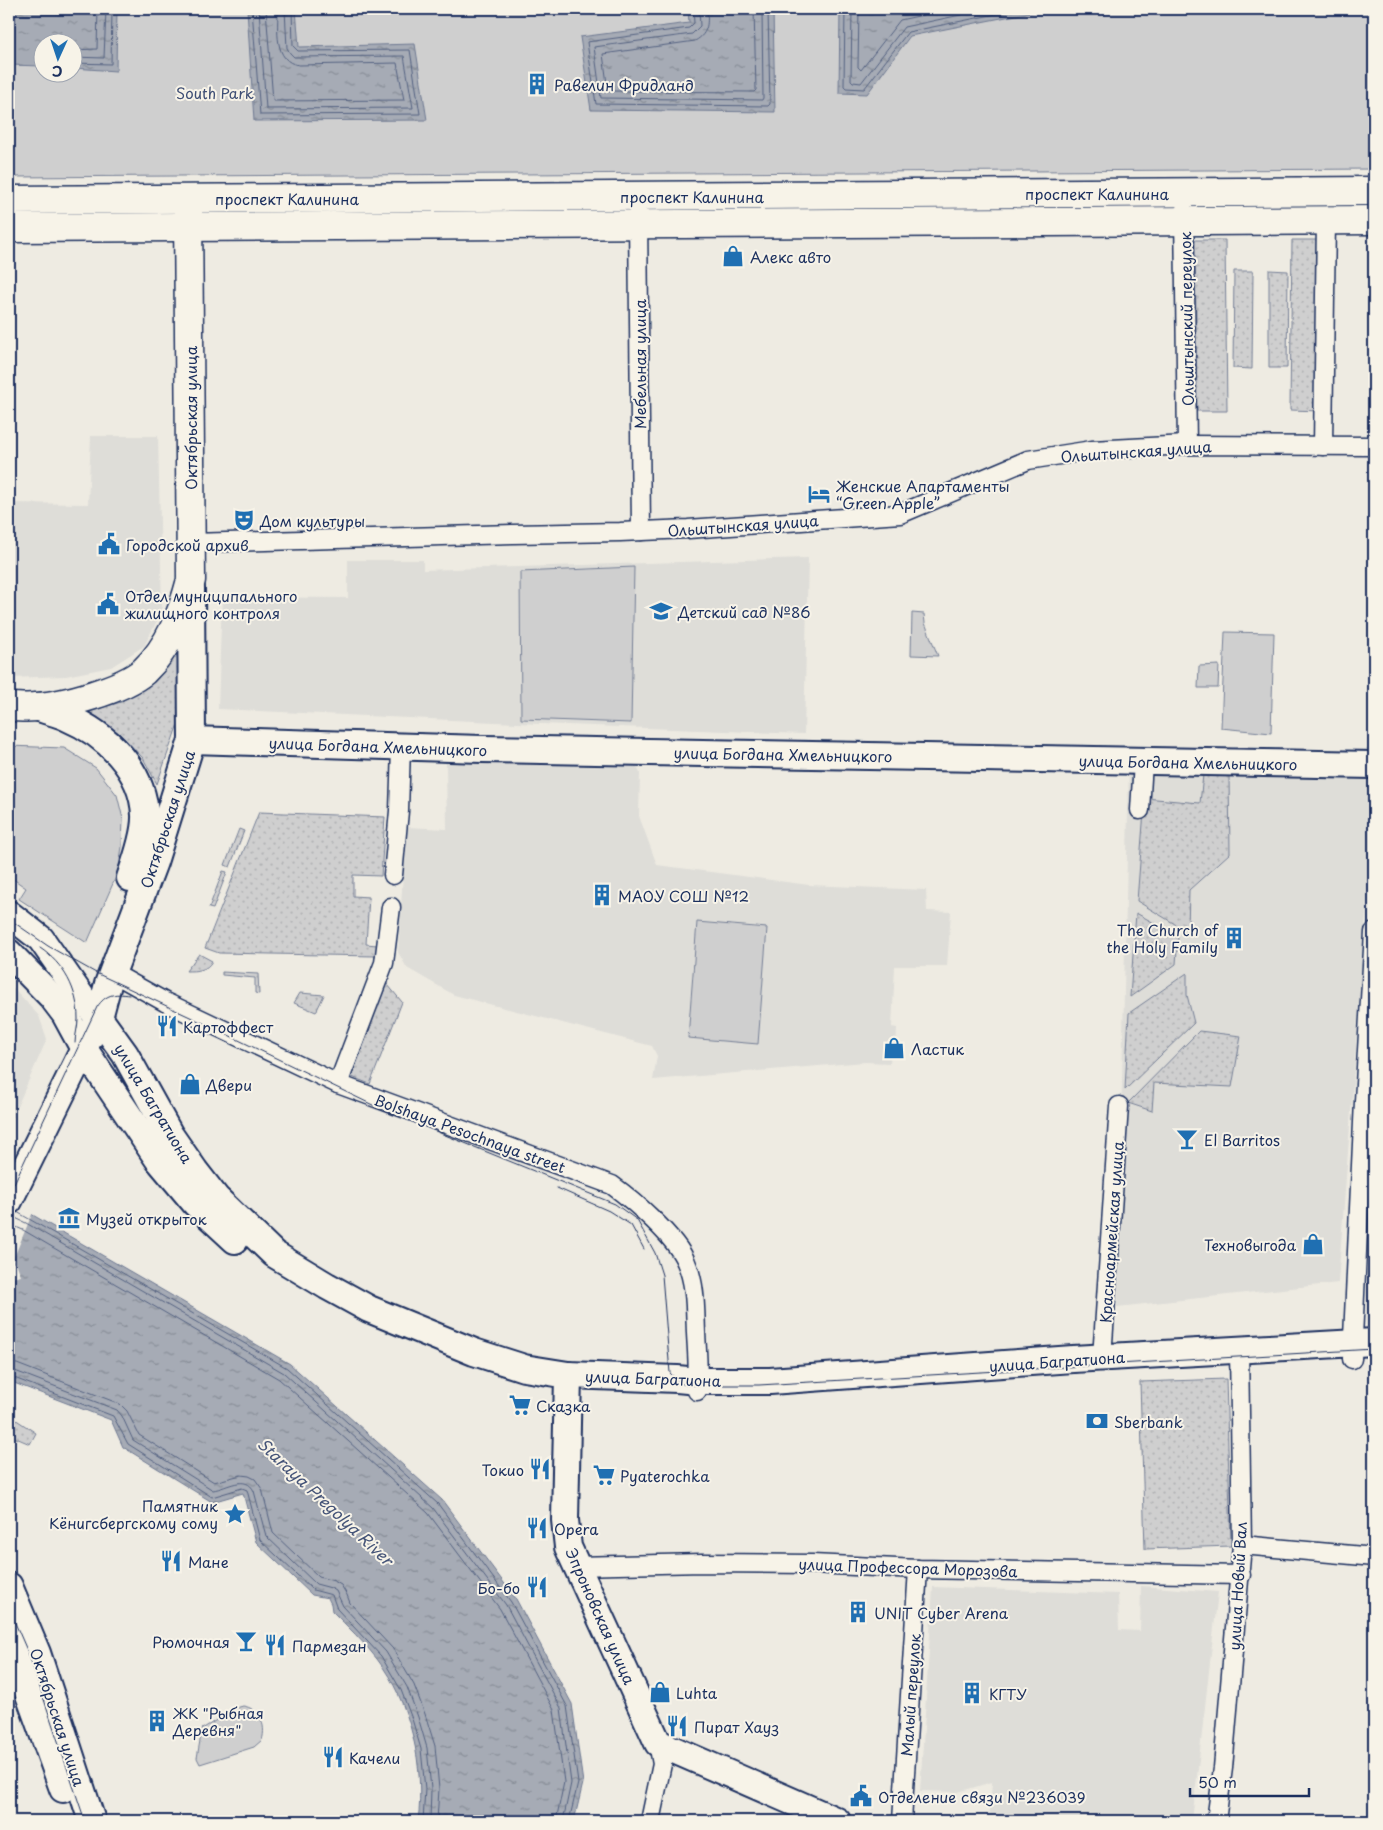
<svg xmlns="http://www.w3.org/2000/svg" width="1383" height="1830" font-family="'Playpen Sans',sans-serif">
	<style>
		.built { fill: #deddd8 }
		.grass { fill: url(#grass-dots); stroke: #757f96 }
		.park { fill: #cfcfcf; stroke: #757f96; fill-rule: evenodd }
		.water { fill: url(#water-ripples); stroke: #6e7992 }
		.pier { fill: #eeebe2 }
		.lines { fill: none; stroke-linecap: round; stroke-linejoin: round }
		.shore { stroke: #536181; stroke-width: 1 }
		.street-casing { stroke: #1b2f5e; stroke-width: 21 }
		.secondary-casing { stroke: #1b2f5e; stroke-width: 30 }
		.primary-casing { stroke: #1b2f5e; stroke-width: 31 }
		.street { stroke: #f7f3e8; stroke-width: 18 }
		.secondary { stroke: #f7f3e8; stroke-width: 26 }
		.primary { stroke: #f7f3e8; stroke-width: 28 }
		.tram { stroke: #1b2f5e; stroke-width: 1 }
		.labels { text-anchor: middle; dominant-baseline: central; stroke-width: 4; stroke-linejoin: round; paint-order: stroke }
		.poi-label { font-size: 15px; fill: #1b2f5e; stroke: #f7f3e8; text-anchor: start }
		.park-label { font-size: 15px; fill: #3f4f75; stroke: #f7f3e8 }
		.street-label { font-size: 15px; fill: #1b2f5e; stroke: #f7f3e8 }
		.water-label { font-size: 16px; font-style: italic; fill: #455478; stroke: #f7f3e8 }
	</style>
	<defs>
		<pattern id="grass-dots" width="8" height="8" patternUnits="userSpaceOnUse" patternTransform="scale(1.25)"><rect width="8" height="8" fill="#cfcfcf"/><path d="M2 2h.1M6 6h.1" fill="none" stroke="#b1b2b4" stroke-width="1.8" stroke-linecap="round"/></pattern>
		<pattern id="water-ripples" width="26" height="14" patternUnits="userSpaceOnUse" patternTransform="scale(1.25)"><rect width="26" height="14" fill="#a6abb5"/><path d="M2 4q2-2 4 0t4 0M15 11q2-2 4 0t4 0" fill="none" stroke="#868c96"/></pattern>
	</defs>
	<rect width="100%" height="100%" fill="#eeebe2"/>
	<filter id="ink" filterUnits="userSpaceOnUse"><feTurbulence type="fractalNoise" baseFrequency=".02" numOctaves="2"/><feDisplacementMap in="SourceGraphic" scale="10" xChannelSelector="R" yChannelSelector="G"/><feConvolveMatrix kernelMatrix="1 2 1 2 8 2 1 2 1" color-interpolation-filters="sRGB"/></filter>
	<g filter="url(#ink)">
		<g class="built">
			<polygon points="91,436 158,436 162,611 144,646 111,667 66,676 9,678 9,503 88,504"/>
			<polygon points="808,558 804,734 516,723 218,709 222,597 348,598 348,560 423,560 423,570"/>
			<polygon points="446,763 637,767 640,773 639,816 657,865 809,885 926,890 927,911 951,912 947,966 895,966 892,1027 897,1028 896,1047 891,1047 890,1063 865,1062 653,1080 657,1056 652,1046 454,995 407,968 398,952 406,827 447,829"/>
			<polygon points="1129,765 1374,778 1374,810 1338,1283 1117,1307"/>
			<polygon points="9,983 39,1016 47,1039 9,1125"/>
			<polygon points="1141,1586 1218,1592 1192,1821 989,1821 992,1782 958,1792 920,1791 933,1587 1118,1594 1119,1630 1140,1631"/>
		</g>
		<g class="grass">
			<polygon points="1195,240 1225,240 1227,411 1197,411"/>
			<polygon points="1292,240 1321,240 1320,411 1290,410"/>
			<polygon points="1269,270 1288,271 1287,368 1269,368"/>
			<polygon points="1234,271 1253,271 1252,369 1233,368"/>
			<polygon points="181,642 180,718 157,784 143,758 118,732 84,713 121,702 162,670"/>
			<polygon points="1203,775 1229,776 1230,853 1189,890 1188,932 1137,901 1145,798 1200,803"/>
			<polygon points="259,812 385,817 381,876 353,875 353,896 369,897 366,944 377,945 375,956 219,953 205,948"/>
			<polygon points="239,829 244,831 230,867 225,865"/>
			<polygon points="223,871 227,872 213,909 209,908"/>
			<polygon points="1136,913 1178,936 1176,964 1130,997"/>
			<path d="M199,954L212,961C207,971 196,971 186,971Z"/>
			<polygon points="222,972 258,974 259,994 255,993 255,978 222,975"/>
			<polygon points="1187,973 1187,995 1194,1023 1125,1090 1129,1013"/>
			<polygon points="383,979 402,1002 370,1084 347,1075"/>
			<polygon points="300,993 324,995 316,1012 294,1003"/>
			<polygon points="1199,1031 1241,1036 1232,1087 1154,1083 1152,1111 1128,1103"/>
			<polygon points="1226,1379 1231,1546 1145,1549 1140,1382"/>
			<polygon points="9,1415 36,1433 30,1444 9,1435"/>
		</g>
		<g class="park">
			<path d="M9,9H1374V169L9,177ZM42,42H72V72H42Z"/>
			<polygon points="634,567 631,723 521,719 520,572"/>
			<polygon points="912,613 924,614 925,623 938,656 911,655"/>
			<polygon points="1225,632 1274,633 1271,733 1221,728"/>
			<polygon points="1219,665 1218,688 1198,688 1199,666"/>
			<polygon points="9,746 64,748 96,768 117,795 123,819 122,847 118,872 87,943 19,899 26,888 9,876"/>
			<polygon points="697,922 767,928 758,1044 688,1038"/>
			<path d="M243,1706C259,1708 267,1725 262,1740L254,1747L200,1764L197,1758L202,1729L236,1708Z"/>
		</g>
		<g class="water">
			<polygon points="9,9 117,9 116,71 73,68 72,42 42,42 42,66 9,65"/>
			<polygon points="247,9 296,9 299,47 415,44 427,120 254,121"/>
			<polygon points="688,9 773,9 775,112 591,110 580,37 689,23"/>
			<polygon points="840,9 1047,9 910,36 867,94 839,93"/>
			<path d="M9,1203L31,1214L290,1364L442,1500L516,1599L572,1704L583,1783L574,1821H418C425,1767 411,1703 377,1659C364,1642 347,1626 332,1611L331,1604L328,1598L312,1595L256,1542L243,1493L212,1502L123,1447L111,1420L9,1381Z"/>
		</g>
		<polygon class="pier" points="9,1200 33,1212 12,1262 17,1265 21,1276 12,1278 9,1277"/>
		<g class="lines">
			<g class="shore">
				<polyline points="252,9 260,115 420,114 410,50 298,51 293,46 292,9"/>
				<polyline points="259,9 266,109 413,108 404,56 294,57 290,53 287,48 285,9"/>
				<path d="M266,9L273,101L404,100L397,63L299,65C273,62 278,28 278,9"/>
				<polyline points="693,9 694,23 689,28 587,42 596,104 768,106 770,104 768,9"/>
				<polyline points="699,9 700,26 692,34 594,47 601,98 762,100 763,98 762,9"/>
				<path d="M707,9C708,22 709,33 695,41L603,54L608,91L754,92L756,90L754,9"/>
				<polyline points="845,9 844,86 846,88 864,89 908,32 1021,9"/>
				<polyline points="852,9 851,80 853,82 861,83 904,27 989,9"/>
				<polyline points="859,9 858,67 861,70 900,20 951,9"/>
				<polyline points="72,50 97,49 98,9"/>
				<polyline points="72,57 104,58 106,9"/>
				<polyline points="72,63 111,64 112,9"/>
				<polyline points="17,1212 287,1368 438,1504 511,1602 567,1706 578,1783 569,1821"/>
				<polyline points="9,1215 26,1223 284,1373 433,1508 506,1605 561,1708 571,1783 563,1821"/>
				<polyline points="9,1224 23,1230 279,1379 428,1513 500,1609 554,1710 564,1782 556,1821"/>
				<polyline points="9,1363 17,1364 120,1404 127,1411 139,1435 214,1482 241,1475 249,1476 255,1479 262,1489 273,1533 319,1577 334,1581 341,1585 347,1595 350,1603 393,1649 414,1685 425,1714 435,1746 439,1789 437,1821"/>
				<path d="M9,1370L15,1371L117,1410L122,1416L133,1440L213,1490C227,1488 246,1474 254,1491L266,1536L316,1584L331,1588L336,1591L343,1606L386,1652L407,1687L418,1717L427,1748L431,1789L430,1821"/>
				<polyline points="9,1376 113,1416 128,1444 212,1497 242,1488 247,1490 260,1540 313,1590 332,1595 337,1609 381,1656 401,1690 412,1719 421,1749 425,1789 423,1821"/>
			</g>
			<g class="street-casing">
				<g id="street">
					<polyline points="1184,211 1187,445"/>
					<polyline points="638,214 641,531"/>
					<polyline points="1323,446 1326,220"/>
					<polyline points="191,543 513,534 620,532 688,529 900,514 1028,460 1092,450 1187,445 1374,446"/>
					<polyline points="1140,810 1143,762"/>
					<polyline points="393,875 399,811 401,747"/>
					<path d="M113,973L165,1002L338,1084L612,1185C634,1201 676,1237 686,1262C696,1284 695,1310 696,1333C697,1352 699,1372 697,1391"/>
					<polyline points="338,1084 384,963 391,907"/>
					<polyline points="1102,1358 1119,1106"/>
					<polyline points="1352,1359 1364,1101 1374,932"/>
					<polyline points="1242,1545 1374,1557"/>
					<polyline points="576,1566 702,1563 812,1564 918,1569 1241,1575"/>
					<polyline points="650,1821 662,1764 658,1743"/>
					<polyline points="902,1821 918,1569"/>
					<polyline points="1216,1821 1223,1768 1242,1545 1239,1349"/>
				</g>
			</g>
			<g class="secondary-casing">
				<g id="secondary">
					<path d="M37,707C46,711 57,713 66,717C106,734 143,769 145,815C146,833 136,861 130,878"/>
					<polyline points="192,740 482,749 1374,765"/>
					<polyline points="9,914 41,939 85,1002 99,1018 125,1054 170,1135 195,1171 216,1198 274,1254 327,1286 369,1309 474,1352 524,1368 568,1375 677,1379 698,1381 770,1381 1073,1359 1374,1342"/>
					<polyline points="9,953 52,997 65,1014 84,1049 158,1159 195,1203 235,1240"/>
					<polyline points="9,1201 99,1018 108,984 154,862 192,740 191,588"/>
					<polyline points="568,1375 565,1520 568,1547 658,1743 837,1821"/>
					<polyline points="9,1586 37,1653 92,1821"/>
					<polyline points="9,1639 63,1789"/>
				</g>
			</g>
			<g class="primary-casing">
				<g id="primary">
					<polyline points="9,200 1374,191"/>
					<polyline points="9,228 1374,220"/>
					<path d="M9,707C18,707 27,708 36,707C63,706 123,689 144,671C170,646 182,614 191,580L188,210"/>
				</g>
			</g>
			<use href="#street" class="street"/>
			<use href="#secondary" class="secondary"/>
			<use href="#primary" class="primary"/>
			<g class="tram">
				<polyline points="9,919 48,946 96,973 218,1030 381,1109 615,1204 637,1220 655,1253 662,1275 670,1373 680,1383 686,1385 759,1385 1374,1349"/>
				<path d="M40,948C64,964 78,990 78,1019C78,1027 75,1035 75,1043"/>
				<polyline points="557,1188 609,1211 631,1225 644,1249"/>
				<path d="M9,1194L97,1007C106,994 114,993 129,995"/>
				<polyline points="9,1609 29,1655 85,1821"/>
			</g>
		</g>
	</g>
	<defs>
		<g id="building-bare" transform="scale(1.725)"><path d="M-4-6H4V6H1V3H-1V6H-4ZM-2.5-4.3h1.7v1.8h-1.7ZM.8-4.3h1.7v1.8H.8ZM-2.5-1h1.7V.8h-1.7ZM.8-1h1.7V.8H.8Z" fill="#1f6fb2" stroke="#f7f3e8" stroke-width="2.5" paint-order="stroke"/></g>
		<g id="shop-bare" transform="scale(1.725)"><path d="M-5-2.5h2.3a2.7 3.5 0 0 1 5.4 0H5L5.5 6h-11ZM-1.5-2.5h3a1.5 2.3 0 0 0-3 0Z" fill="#1f6fb2" stroke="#f7f3e8" stroke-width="2.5" paint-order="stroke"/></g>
		<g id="hotel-bare" transform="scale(1.725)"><path d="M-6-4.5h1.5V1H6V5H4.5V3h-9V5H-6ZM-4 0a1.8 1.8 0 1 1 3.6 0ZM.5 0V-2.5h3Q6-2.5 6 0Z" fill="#1f6fb2" stroke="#f7f3e8" stroke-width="2.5" paint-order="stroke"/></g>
		<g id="theatre-bare" transform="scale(1.725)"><path d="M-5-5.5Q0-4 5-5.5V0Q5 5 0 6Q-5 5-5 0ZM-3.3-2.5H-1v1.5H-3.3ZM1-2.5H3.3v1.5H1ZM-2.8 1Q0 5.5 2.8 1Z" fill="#1f6fb2" stroke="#f7f3e8" stroke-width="2.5" paint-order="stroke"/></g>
		<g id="civic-bare" transform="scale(1.725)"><path d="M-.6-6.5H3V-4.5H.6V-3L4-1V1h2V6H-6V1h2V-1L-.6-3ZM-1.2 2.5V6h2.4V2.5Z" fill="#1f6fb2" stroke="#f7f3e8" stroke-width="2.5" paint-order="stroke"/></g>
		<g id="school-bare" transform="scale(1.725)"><path d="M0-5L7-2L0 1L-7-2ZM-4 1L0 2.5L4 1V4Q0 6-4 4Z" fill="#1f6fb2" stroke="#f7f3e8" stroke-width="2.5" paint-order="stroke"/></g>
		<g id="restaurant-bare" transform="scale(1.725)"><path d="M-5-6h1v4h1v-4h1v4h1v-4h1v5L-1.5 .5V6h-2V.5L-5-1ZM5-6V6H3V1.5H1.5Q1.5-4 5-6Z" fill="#1f6fb2" stroke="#f7f3e8" stroke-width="2.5" paint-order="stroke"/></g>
		<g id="bar-bare" transform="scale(1.725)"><path d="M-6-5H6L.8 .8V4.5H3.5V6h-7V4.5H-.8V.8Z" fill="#1f6fb2" stroke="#f7f3e8" stroke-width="2.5" paint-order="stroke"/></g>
		<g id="museum-bare" transform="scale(1.725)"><path d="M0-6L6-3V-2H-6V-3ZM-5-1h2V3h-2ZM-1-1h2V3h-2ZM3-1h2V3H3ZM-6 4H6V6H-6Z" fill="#1f6fb2" stroke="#f7f3e8" stroke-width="2.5" paint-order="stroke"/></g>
		<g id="supermarket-bare" transform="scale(1.725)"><path d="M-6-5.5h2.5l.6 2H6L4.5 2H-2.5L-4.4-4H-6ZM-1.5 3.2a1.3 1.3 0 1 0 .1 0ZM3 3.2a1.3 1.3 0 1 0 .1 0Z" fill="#1f6fb2" stroke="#f7f3e8" stroke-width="2.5" paint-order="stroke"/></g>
		<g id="bank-bare" transform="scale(1.725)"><path d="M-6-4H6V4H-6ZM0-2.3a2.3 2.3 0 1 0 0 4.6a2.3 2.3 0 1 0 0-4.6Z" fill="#1f6fb2" stroke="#f7f3e8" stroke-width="2.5" paint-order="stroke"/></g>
		<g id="sight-bare" transform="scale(1.725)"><path d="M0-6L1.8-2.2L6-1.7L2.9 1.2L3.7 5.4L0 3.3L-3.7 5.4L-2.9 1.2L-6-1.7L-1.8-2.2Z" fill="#1f6fb2" stroke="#f7f3e8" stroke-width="2.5" paint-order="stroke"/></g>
	</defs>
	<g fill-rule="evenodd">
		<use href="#building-bare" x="537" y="84"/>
		<use href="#shop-bare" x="733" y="256"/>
		<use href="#hotel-bare" x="819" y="494"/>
		<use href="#theatre-bare" x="244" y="520"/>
		<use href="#civic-bare" x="109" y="544"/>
		<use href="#civic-bare" x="108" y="604"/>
		<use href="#school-bare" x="661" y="611"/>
		<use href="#building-bare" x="602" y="895"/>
		<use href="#building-bare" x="1234" y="938"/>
		<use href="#restaurant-bare" x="167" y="1026"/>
		<use href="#shop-bare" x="894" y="1048"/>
		<use href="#shop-bare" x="190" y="1084"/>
		<use href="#bar-bare" x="1187" y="1139"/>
		<use href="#museum-bare" x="69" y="1218"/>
		<use href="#shop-bare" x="1313" y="1244"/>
		<use href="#supermarket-bare" x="520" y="1405"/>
		<use href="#bank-bare" x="1097" y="1421"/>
		<use href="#restaurant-bare" x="540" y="1469"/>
		<use href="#supermarket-bare" x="604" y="1475"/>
		<use href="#sight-bare" x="235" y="1514"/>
		<use href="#restaurant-bare" x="537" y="1528"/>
		<use href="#restaurant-bare" x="171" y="1561"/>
		<use href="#restaurant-bare" x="537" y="1587"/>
		<use href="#building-bare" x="858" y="1612"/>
		<use href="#bar-bare" x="246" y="1641"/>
		<use href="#restaurant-bare" x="275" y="1645"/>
		<use href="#shop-bare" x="660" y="1692"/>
		<use href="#building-bare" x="972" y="1693"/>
		<use href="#building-bare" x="157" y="1721"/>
		<use href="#restaurant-bare" x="677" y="1726"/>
		<use href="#restaurant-bare" x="333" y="1757"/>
		<use href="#civic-bare" x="861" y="1796"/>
	</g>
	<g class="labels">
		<g class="poi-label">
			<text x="554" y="84">Равелин Фридланд</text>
			<text x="750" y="256">Алекс авто</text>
			<text x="836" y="485">Женские Апартаменты<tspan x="836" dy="17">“Green Apple”</tspan></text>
			<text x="260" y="520">Дом культуры</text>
			<text x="126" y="544">Городской архив</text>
			<text x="125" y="595">Отдел муниципального<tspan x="125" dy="17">жилищного контроля</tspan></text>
			<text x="678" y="611">Детский сад №86</text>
			<text x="618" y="895">МАОУ СОШ №12</text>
			<text x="1218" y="929" text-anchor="end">The Church of<tspan x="1218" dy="17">the Holy Family</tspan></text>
			<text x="183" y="1026">Картоффест</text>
			<text x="911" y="1048">Ластик</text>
			<text x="206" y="1084">Двери</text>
			<text x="1204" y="1139">El Barritos</text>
			<text x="86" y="1218">Музей открыток</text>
			<text x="1296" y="1244" text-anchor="end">Техновыгода</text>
			<text x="536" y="1405">Сказка</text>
			<text x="1114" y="1421">Sberbank</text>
			<text x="524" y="1469" text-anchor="end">Токио</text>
			<text x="620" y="1475">Pyaterochka</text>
			<text x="218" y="1505" text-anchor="end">Памятник<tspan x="218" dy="17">Кёнигсбергскому сому</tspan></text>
			<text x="554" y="1528">Opera</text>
			<text x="188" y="1561">Мане</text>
			<text x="520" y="1587" text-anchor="end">Бо-бо</text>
			<text x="874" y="1612">UNIT Cyber Arena</text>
			<text x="230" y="1641" text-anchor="end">Рюмочная</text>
			<text x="292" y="1645">Пармезан</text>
			<text x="676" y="1692">Luhta</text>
			<text x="989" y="1693">КГТУ</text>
			<text x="173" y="1712">ЖК "Рыбная<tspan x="173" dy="17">Деревня"</tspan></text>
			<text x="694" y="1726">Пират Хауз</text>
			<text x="349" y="1757">Качели</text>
			<text x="878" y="1796">Отделение связи №236039</text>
		</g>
		<g class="park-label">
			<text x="215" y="92">South Park</text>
		</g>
		<g class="street-label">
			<text x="1097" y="193">проспект Калинина</text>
			<text x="692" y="196">проспект Калинина</text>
			<text x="287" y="198">проспект Калинина</text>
			<text transform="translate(1186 319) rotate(-91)">Ольштынский переулок</text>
			<text transform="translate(639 364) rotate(-90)">Мебельная улица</text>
			<text transform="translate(190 418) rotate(-90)">Октябрьская улица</text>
			<text transform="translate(1136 451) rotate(-4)">Ольштынская улица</text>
			<text transform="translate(743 525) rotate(-4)">Ольштынская улица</text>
			<text transform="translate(378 746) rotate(2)">улица Богдана Хмельницкого</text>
			<text transform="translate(783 754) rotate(1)">улица Богдана Хмельницкого</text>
			<text transform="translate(1188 762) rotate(1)">улица Богдана Хмельницкого</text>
			<text transform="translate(167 819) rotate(-72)">Октябрьская улица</text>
			<text transform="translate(154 1103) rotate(59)">улица Багратиона</text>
			<text transform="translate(470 1133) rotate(20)">Bolshaya Pesochnaya street</text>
			<text transform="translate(1111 1232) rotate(-86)">Красноармейская улица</text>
			<text transform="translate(1057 1361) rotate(-4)">улица Багратиона</text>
			<text transform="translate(653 1378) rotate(2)">улица Багратиона</text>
			<text transform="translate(908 1567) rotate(2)">улица Профессора Морозова</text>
			<text transform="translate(1237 1586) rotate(-87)">улица Новый Вал</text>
			<text transform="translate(601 1616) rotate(66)">Эпроновская улица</text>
			<text transform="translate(910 1695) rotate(-86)">Малый переулок</text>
			<text transform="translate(58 1717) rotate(72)">Октябрьская улица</text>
		</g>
		<g class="water-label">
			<text transform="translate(326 1501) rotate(43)">Staraya Pregolya River</text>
		</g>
	</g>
	<rect width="1383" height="1830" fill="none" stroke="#f7f3e8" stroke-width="30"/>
	<rect x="15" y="15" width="1353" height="1800" fill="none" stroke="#1b2f5e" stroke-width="2" filter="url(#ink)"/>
	<g transform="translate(58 58) rotate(183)"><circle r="24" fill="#f7f3e8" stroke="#9fa5b1"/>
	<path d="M0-4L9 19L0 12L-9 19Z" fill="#1f6fb2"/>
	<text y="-8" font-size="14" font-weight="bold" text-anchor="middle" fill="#1b2f5e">С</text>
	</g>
	<path d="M1190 1788v8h119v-8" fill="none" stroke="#1b2f5e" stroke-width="2.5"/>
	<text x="1198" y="1788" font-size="15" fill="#1b2f5e" stroke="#f7f3e8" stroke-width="4" paint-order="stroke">50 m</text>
</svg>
